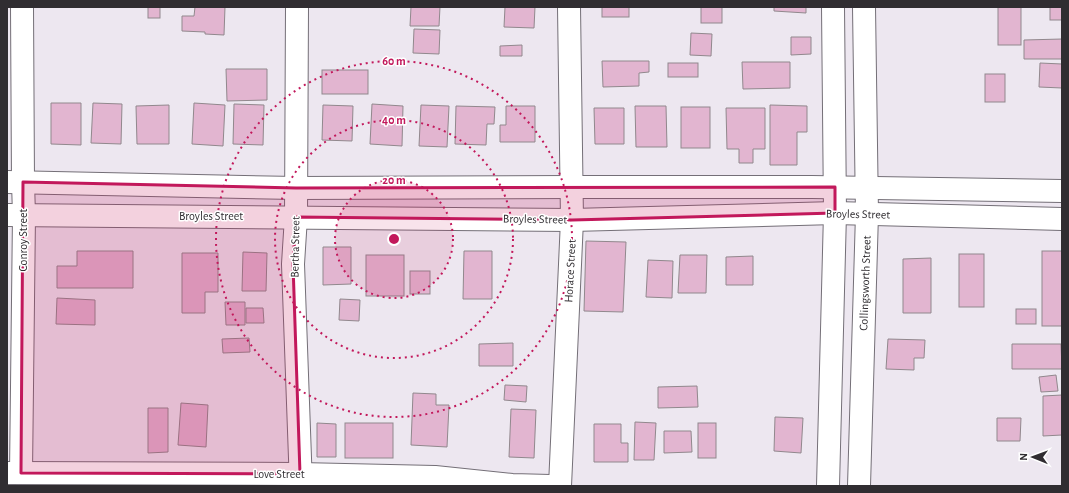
<svg xmlns="http://www.w3.org/2000/svg" width="1069" height="493" font-family="'Alegreya Sans',sans-serif">
	<style>
		.building { fill: #e2b5d0; stroke: #91888d }
		.lines { fill: none; stroke-linecap: round; stroke-linejoin: round }
		.minor-casing { stroke: #746f77; stroke-width: 24 }
		.major-casing { stroke: #746f77; stroke-width: 24 }
		.minor { stroke: #fff; stroke-width: 22 }
		.major { stroke: #fff; stroke-width: 22 }
		.marked { fill: #c2185b; fill-opacity: 0.2; stroke: #c2185b; stroke-width: 3; stroke-linejoin: round }
		.ring { fill: none; stroke: #c2185b; stroke-width: 2; stroke-dasharray: 2 4 }
		.labels { text-anchor: middle; dominant-baseline: central; stroke-width: 3; stroke-linejoin: round; paint-order: stroke }
		.street-label { font-size: 12px; fill: #302d31; stroke: #fff }
		.centre { fill: #c2185b; stroke: #fff; stroke-width: 2 }
		.ring-label { font-size: 12px; text-anchor: middle; font-weight: bold; fill: #c2185b; stroke: #fff; stroke-width: 3; stroke-linejoin: round; paint-order: stroke }
	</style>
	<rect width="100%" height="100%" fill="#ede7f0"/>
	<g class="building">
		<rect x="148" y="7" width="12" height="11"/>
		<polygon points="195,7 225,7 224,35 205,34 205,32 182,31 182,16 194,16"/>
		<polygon points="411,7 440,7 439,26 410,26"/>
		<polygon points="505,7 535,7 534,28 504,27"/>
		<rect x="602" y="7" width="27" height="10"/>
		<rect x="701" y="7" width="21" height="16"/>
		<polygon points="774,7 806,7 806,13 774,11"/>
		<rect x="998" y="7" width="23" height="38"/>
		<rect x="1050" y="7" width="12" height="13"/>
		<polygon points="414,29 440,30 439,54 413,53"/>
		<polygon points="691,33 712,34 711,56 690,55"/>
		<polygon points="791,37 811,37 811,54 791,55"/>
		<polygon points="1062,39 1062,59 1024,59 1024,40"/>
		<polygon points="522,45 522,56 500,56 500,46"/>
		<polygon points="602,61 649,61 649,72 639,73 639,86 603,87"/>
		<polygon points="742,62 790,62 790,88 743,89"/>
		<rect x="668" y="63" width="30" height="14"/>
		<polygon points="1040,63 1062,64 1062,88 1039,87"/>
		<polygon points="226,69 267,69 267,100 227,101"/>
		<rect x="322" y="70" width="46" height="24"/>
		<rect x="985" y="74" width="20" height="28"/>
		<polygon points="51,103 81,103 81,145 51,144"/>
		<polygon points="93,103 122,104 121,144 91,143"/>
		<polygon points="194,103 225,105 223,146 192,144"/>
		<polygon points="234,104 264,105 263,145 233,144"/>
		<polygon points="372,104 403,106 402,146 370,144"/>
		<polygon points="169,105 169,144 137,144 136,106"/>
		<polygon points="323,105 353,106 352,141 322,140"/>
		<polygon points="421,105 449,106 447,147 419,146"/>
		<polygon points="770,105 807,106 807,132 797,132 797,165 770,165"/>
		<polygon points="456,106 495,107 494,124 487,124 486,145 455,144"/>
		<polygon points="506,106 535,106 535,142 500,142 500,125 506,125"/>
		<polygon points="635,106 666,106 667,147 636,147"/>
		<rect x="681" y="107" width="29" height="41"/>
		<polygon points="594,108 624,108 624,144 595,144"/>
		<polygon points="726,108 765,108 765,149 753,149 753,163 739,163 739,149 727,149"/>
		<polygon points="586,241 626,242 623,312 584,311"/>
		<polygon points="323,247 351,247 351,284 323,285"/>
		<polygon points="77,251 133,251 133,288 57,288 57,266 77,266"/>
		<polygon points="464,251 492,251 492,299 463,299"/>
		<rect x="1042" y="251" width="20" height="75"/>
		<polygon points="243,252 267,253 266,291 242,291"/>
		<polygon points="182,253 218,253 218,292 205,292 205,313 182,313"/>
		<rect x="959" y="254" width="25" height="53"/>
		<rect x="366" y="255" width="38" height="41"/>
		<polygon points="680,255 707,255 706,293 678,293"/>
		<polygon points="753,256 753,285 726,285 726,257"/>
		<polygon points="931,258 931,313 903,313 903,259"/>
		<polygon points="648,260 673,261 672,298 646,297"/>
		<rect x="410" y="271" width="20" height="23"/>
		<polygon points="57,298 95,300 95,325 56,324"/>
		<polygon points="340,299 360,300 359,321 339,320"/>
		<polygon points="225,302 245,302 245,325 226,325"/>
		<polygon points="246,308 263,308 264,323 246,323"/>
		<rect x="1016" y="309" width="20" height="15"/>
		<polygon points="249,338 250,352 223,353 222,339"/>
		<polygon points="888,339 925,340 924,358 914,358 914,370 886,369"/>
		<polygon points="513,343 513,366 479,366 479,344"/>
		<polygon points="1012,344 1061,344 1062,369 1012,369"/>
		<polygon points="1056,375 1058,391 1041,392 1039,377"/>
		<polygon points="505,385 527,386 526,402 504,400"/>
		<polygon points="697,386 698,407 658,408 658,387"/>
		<polygon points="413,393 436,394 436,405 449,405 447,447 411,445"/>
		<polygon points="1062,395 1062,435 1043,436 1043,396"/>
		<polygon points="181,403 208,405 206,447 178,445"/>
		<polygon points="148,408 168,408 168,452 148,453"/>
		<polygon points="511,409 536,410 534,458 509,457"/>
		<polygon points="775,417 803,418 801,453 774,451"/>
		<polygon points="997,418 1021,418 1020,441 997,441"/>
		<polygon points="635,422 656,423 654,460 634,460"/>
		<polygon points="317,423 336,424 336,457 317,457"/>
		<rect x="345" y="423" width="48" height="35"/>
		<rect x="698" y="423" width="18" height="35"/>
		<polygon points="594,424 621,424 621,443 628,443 628,462 594,462"/>
		<polygon points="664,431 691,431 692,452 664,453"/>
	</g>
	<g class="lines">
		<g class="minor-casing">
			<g id="minor">
				<polyline points="297,7 296,217 293,264 301,486"/>
				<polyline points="7,473 300,474 435,477 512,485 550,486"/>
				<polyline points="21,473 24,215 23,182 22,7"/>
				<polyline points="560,486 572,220 569,7"/>
			</g>
		</g>
		<g class="major-casing">
			<g id="major">
				<polyline points="7,182 296,188 572,187 812,187 1062,191"/>
				<polyline points="7,215 572,220 835,213 1062,219"/>
				<polyline points="828,486 835,213 833,7"/>
				<polyline points="859,486 867,214 864,7"/>
			</g>
		</g>
		<use href="#minor" class="minor"/>
		<use href="#major" class="major"/>
	</g>
	<path class="marked" d="M23,182L296,188L835,187V213L572,220L296,217L293,264L300,474L21,473Z"/>
	<circle cx="394" cy="239" r="59" fill="#c2185b" fill-opacity=".12"/>
	<g class="ring">
		<circle cx="394" cy="239" r="59"/>
		<circle cx="394" cy="239" r="119"/>
		<circle cx="394" cy="239" r="178"/>
	</g>
	<g class="labels">
		<g class="street-label">
			<text transform="translate(858 214) rotate(1)">Broyles Street</text>
			<text x="211" y="216">Broyles Street</text>
			<text transform="translate(535 219) rotate(1)">Broyles Street</text>
			<text transform="translate(23 240) rotate(-90)">Conroy Street</text>
			<text transform="translate(295 247) rotate(-89)">Bertha Street</text>
			<text transform="translate(570 271) rotate(-87)">Horace Street</text>
			<text transform="translate(865 283) rotate(-88)">Collingsworth Street</text>
			<text x="279" y="474">Love Street</text>
		</g>
	</g>
	<circle cx="394" cy="239" r="6" class="centre"/>
	<g class="ring-label">
		<text x="394" y="65">60 m</text>
		<text x="394" y="124">40 m</text>
		<text x="394" y="184">20 m</text>
	</g>
	<rect width="1069" height="493" fill="none" stroke="#302d31" stroke-width="16"/>
	<g transform="translate(1033 457) rotate(271)" stroke="#ffffff" stroke-width="3" paint-order="stroke">
	<path d="M0-3L7 15L0 10L-7 15Z" fill="#302d31"/>
	<text y="-6" font-size="11" font-weight="bold" text-anchor="middle" fill="#302d31">N</text>
	</g>
</svg>
